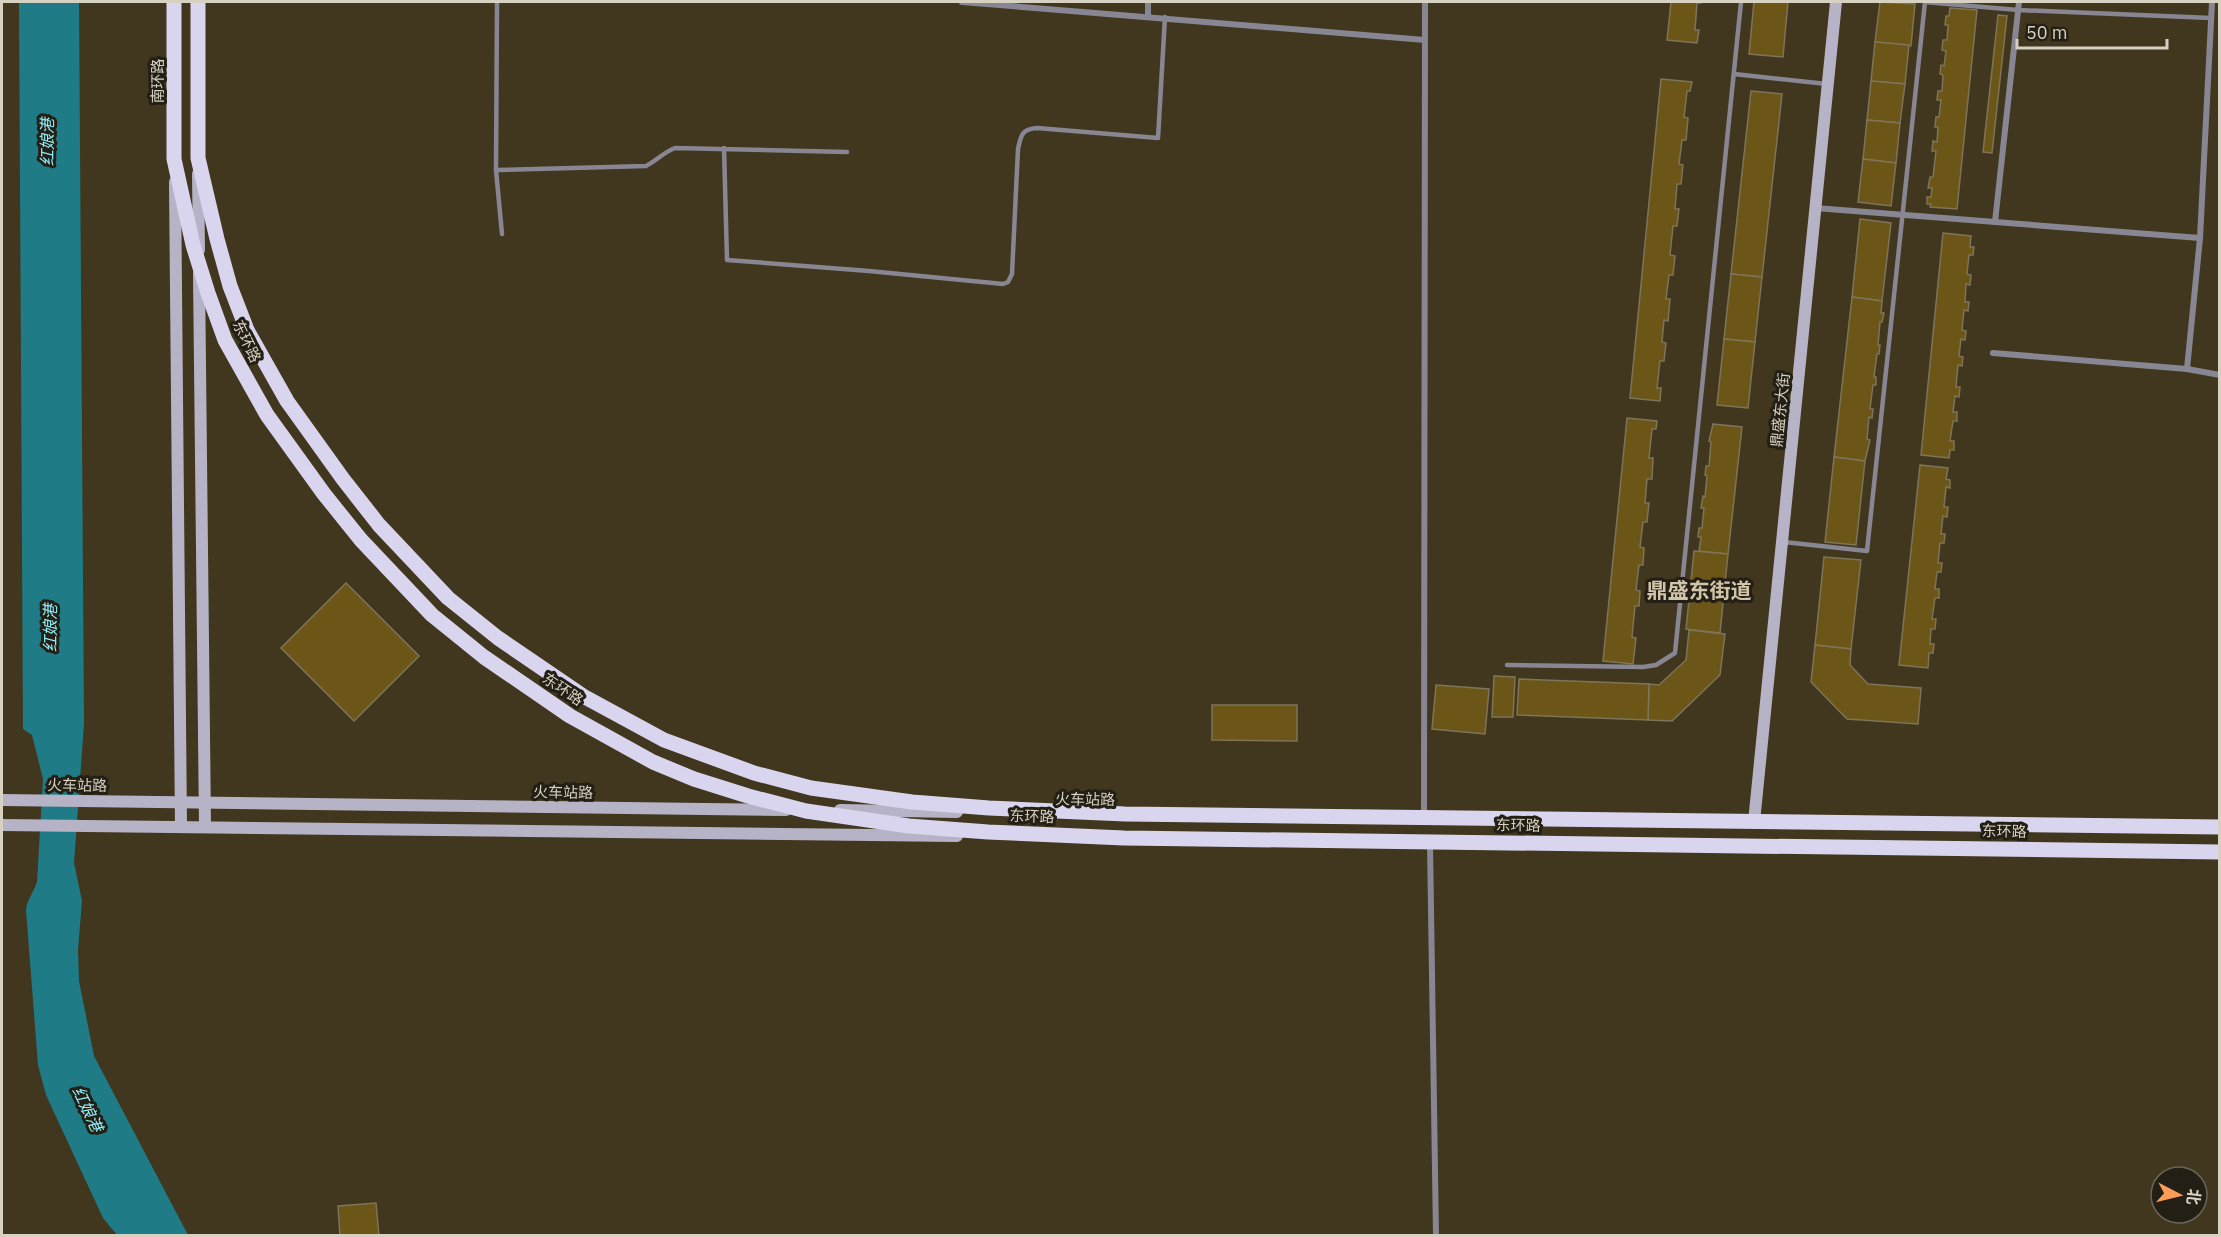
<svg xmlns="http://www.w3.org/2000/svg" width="2221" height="1237" font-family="'IBM Plex Sans','Noto Sans SC',sans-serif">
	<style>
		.water { fill: #1f7c86 }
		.building { fill: #6b5617; stroke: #7e7459; stroke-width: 1.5 }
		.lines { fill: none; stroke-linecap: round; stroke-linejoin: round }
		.lane { stroke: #898693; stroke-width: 4.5 }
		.street { stroke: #898693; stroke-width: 6 }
		.secondary { stroke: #b7b3c6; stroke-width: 12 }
		.primary { stroke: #dad5ee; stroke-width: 15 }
		.labels { text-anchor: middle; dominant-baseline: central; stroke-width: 6; stroke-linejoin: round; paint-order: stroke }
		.street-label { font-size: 15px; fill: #d7d1c2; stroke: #231f14 }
		.water-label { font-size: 16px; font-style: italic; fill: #91effb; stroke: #231f14 }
		.district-label { font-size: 21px; font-weight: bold; fill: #d0c5a8; stroke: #231f14 }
	</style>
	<rect width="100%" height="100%" fill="#40371e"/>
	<path class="water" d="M19,2H79L84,724L74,863L82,901L78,950L79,981L94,1056L188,1235H117L103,1218L46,1095L38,1065L26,910C27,899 34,892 37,882L43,779L32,735L23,729Z"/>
	<g class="building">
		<polygon points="1671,2 1701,2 1701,3 1697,3 1695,30 1699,30 1697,43 1667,40"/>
		<polygon points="1754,2 1788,2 1783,57 1749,54"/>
		<polygon points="1880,2 1915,4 1911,46 1875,42"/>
		<polygon points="1950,8 1977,10 1957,209 1930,207 1931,204 1927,204 1927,197 1931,197 1932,188 1928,188 1930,177 1933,177 1936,151 1932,151 1933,141 1937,142 1938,127 1935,127 1936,117 1939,117 1941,100 1937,100 1938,91 1942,91 1943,75 1940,74 1941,65 1944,66 1946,51 1942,50 1943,40 1947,40 1948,25 1945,25 1946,16 1949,16"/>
		<polygon points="1998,15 2007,16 1992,153 1983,152"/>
		<polygon points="1875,42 1909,45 1905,84 1871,81"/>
		<polygon points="1661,79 1692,82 1690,91 1687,91 1684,117 1688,118 1686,140 1682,140 1679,164 1683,165 1681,184 1677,184 1675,209 1679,209 1677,226 1673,226 1670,255 1675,256 1673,275 1669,275 1666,299 1670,299 1668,321 1664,320 1662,342 1666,343 1664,361 1660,361 1657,388 1661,388 1660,401 1630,398"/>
		<polygon points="1871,81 1905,84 1900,123 1867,120"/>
		<polygon points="1751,91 1782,94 1762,277 1731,274"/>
		<polygon points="1867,120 1900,123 1896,163 1863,159"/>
		<polygon points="1863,159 1896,163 1891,206 1858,202"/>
		<polygon points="1860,219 1891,223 1882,301 1852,297"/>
		<polygon points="1943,233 1971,236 1970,247 1974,247 1973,255 1969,255 1967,274 1971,275 1970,285 1966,284 1965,302 1969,302 1968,311 1964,310 1962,330 1966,331 1965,340 1961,339 1959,356 1963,357 1962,366 1958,365 1956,387 1960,387 1959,397 1955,396 1953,412 1957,412 1957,421 1953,421 1950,441 1954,441 1954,450 1950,450 1949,458 1921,455"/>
		<polygon points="1731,274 1762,277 1755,342 1724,339"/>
		<polygon points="1852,297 1882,301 1881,313 1884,313 1882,322 1880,322 1878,345 1880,345 1879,354 1877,354 1874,377 1876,377 1876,385 1873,385 1870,409 1873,409 1872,418 1869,417 1867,439 1870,440 1865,461 1834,457"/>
		<polygon points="1724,339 1755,342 1748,408 1717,405"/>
		<polygon points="1627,418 1657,421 1656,429 1652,429 1649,458 1653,458 1652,479 1647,479 1645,503 1649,503 1647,522 1643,522 1640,547 1644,548 1643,565 1639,565 1636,590 1640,591 1639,606 1635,606 1632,637 1636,638 1633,664 1603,661"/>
		<polygon points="1713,424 1742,427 1728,554 1699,551 1701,537 1698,537 1699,528 1702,528 1704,508 1701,508 1703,496 1705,497 1707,476 1705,475 1706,466 1709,466 1711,442 1709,441"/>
		<polygon points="1834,457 1865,461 1856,545 1825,542"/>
		<polygon points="1920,465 1948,468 1946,479 1950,480 1950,488 1946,487 1944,507 1948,507 1947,517 1943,516 1941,534 1945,534 1944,543 1940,543 1938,563 1942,563 1941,572 1937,572 1935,589 1939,589 1939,598 1935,598 1932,619 1936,619 1935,629 1931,629 1930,644 1934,644 1933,653 1929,653 1928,668 1899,665"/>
		<polygon points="1694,551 1728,554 1720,633 1686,629"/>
		<polygon points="1824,557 1861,560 1851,649 1815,645"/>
		<polygon points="346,583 419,656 354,721 281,648"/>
		<polygon points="1689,630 1725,634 1720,675 1672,721 1648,720 1649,684 1659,685 1686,660"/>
		<polygon points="1815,645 1851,649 1850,665 1868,684 1921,688 1918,724 1847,719 1811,682"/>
		<polygon points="1494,676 1515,677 1513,717 1492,717"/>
		<polygon points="1519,679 1649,684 1648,720 1517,715"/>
		<polygon points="1436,685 1489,689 1485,734 1432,729"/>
		<polygon points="1212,705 1297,705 1297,741 1212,740"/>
		<polygon points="376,1203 379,1236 340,1236 338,1206"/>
	</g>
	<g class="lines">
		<g class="lane">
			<polyline points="497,2 496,170 502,234"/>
			<polyline points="1925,2 2018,10 2211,18"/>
			<polyline points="1734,74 1827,84"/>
			<path d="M724,148L727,260L869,271L1003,284L1008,282L1012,274L1018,149C1021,135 1022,129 1037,128L1158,138L1165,17"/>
			<path d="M496,170L646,166C656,161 664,152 675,148L847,152"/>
			<polyline points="1784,542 1867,551 1925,2"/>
			<polyline points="1507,665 1643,667 1656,665 1675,653 1741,2"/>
		</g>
		<g class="street">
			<polyline points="962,2 1425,40"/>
			<polyline points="1148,15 1148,2"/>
			<polyline points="1815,208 2200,238"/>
			<polyline points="1995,222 2019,2"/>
			<polyline points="1993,353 2187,369 2220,375"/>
			<polyline points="2187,369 2200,238 2212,2"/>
			<polyline points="1424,817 1425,2"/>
			<polyline points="1430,843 1436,1236"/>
		</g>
		<g class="secondary">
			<polyline points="198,174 199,250"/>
			<polyline points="175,182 181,827"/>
			<polyline points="199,273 205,827"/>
			<polyline points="2,800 786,810"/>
			<polyline points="840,810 957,812"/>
			<polyline points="1754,822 1836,2"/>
			<polyline points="2,825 957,836"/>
		</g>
		<g class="primary">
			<polyline points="174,2 174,159 193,245 208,293 225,340 267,415 324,494 361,540 432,615 484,657 570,716 653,762 694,779 748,796 806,811 909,826 988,832 1124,838 2220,852"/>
			<polyline points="198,2 198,158 217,239 230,286 247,330 287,401 343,479 379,525 448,598 498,638 583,696 664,740 754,773 811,788 912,802 989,808 1125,814 2220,827"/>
		</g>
	</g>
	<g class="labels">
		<g class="street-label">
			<text transform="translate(157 81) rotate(-90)">南环路</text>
			<text transform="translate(247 341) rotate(64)">东环路</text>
			<text transform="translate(1780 410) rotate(-84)">鼎盛东大街</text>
			<text transform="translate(563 689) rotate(34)">东环路</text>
			<text transform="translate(77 785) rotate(1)">火车站路</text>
			<text transform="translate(563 792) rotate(1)">火车站路</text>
			<text transform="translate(1085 799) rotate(1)">火车站路</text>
			<text transform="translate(1032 816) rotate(2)">东环路</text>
			<text transform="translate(1518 825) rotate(1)">东环路</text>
			<text transform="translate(2004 831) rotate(1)">东环路</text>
		</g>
		<g class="water-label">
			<text transform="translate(47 142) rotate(-90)">红娘港</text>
			<text transform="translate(50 628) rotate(-90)">红娘港</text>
			<text transform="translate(88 1109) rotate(64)">红娘港</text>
		</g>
		<g class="district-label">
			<text x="1699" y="590">鼎盛东街道</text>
		</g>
	</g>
	<rect width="2221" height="1237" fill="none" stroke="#d7d1c2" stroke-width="6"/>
	<g transform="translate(2179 1195) rotate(97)"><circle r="28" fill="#231f14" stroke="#6b665a" stroke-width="1.5"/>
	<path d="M0-4.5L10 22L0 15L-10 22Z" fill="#fe9c57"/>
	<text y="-9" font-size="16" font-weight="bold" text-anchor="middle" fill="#d7d1c2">北</text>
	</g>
	<path d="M2017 39v9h150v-9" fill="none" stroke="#d7d1c2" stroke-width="3"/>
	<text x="2026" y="39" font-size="18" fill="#d7d1c2" stroke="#231f14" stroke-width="4.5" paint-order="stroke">50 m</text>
</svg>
